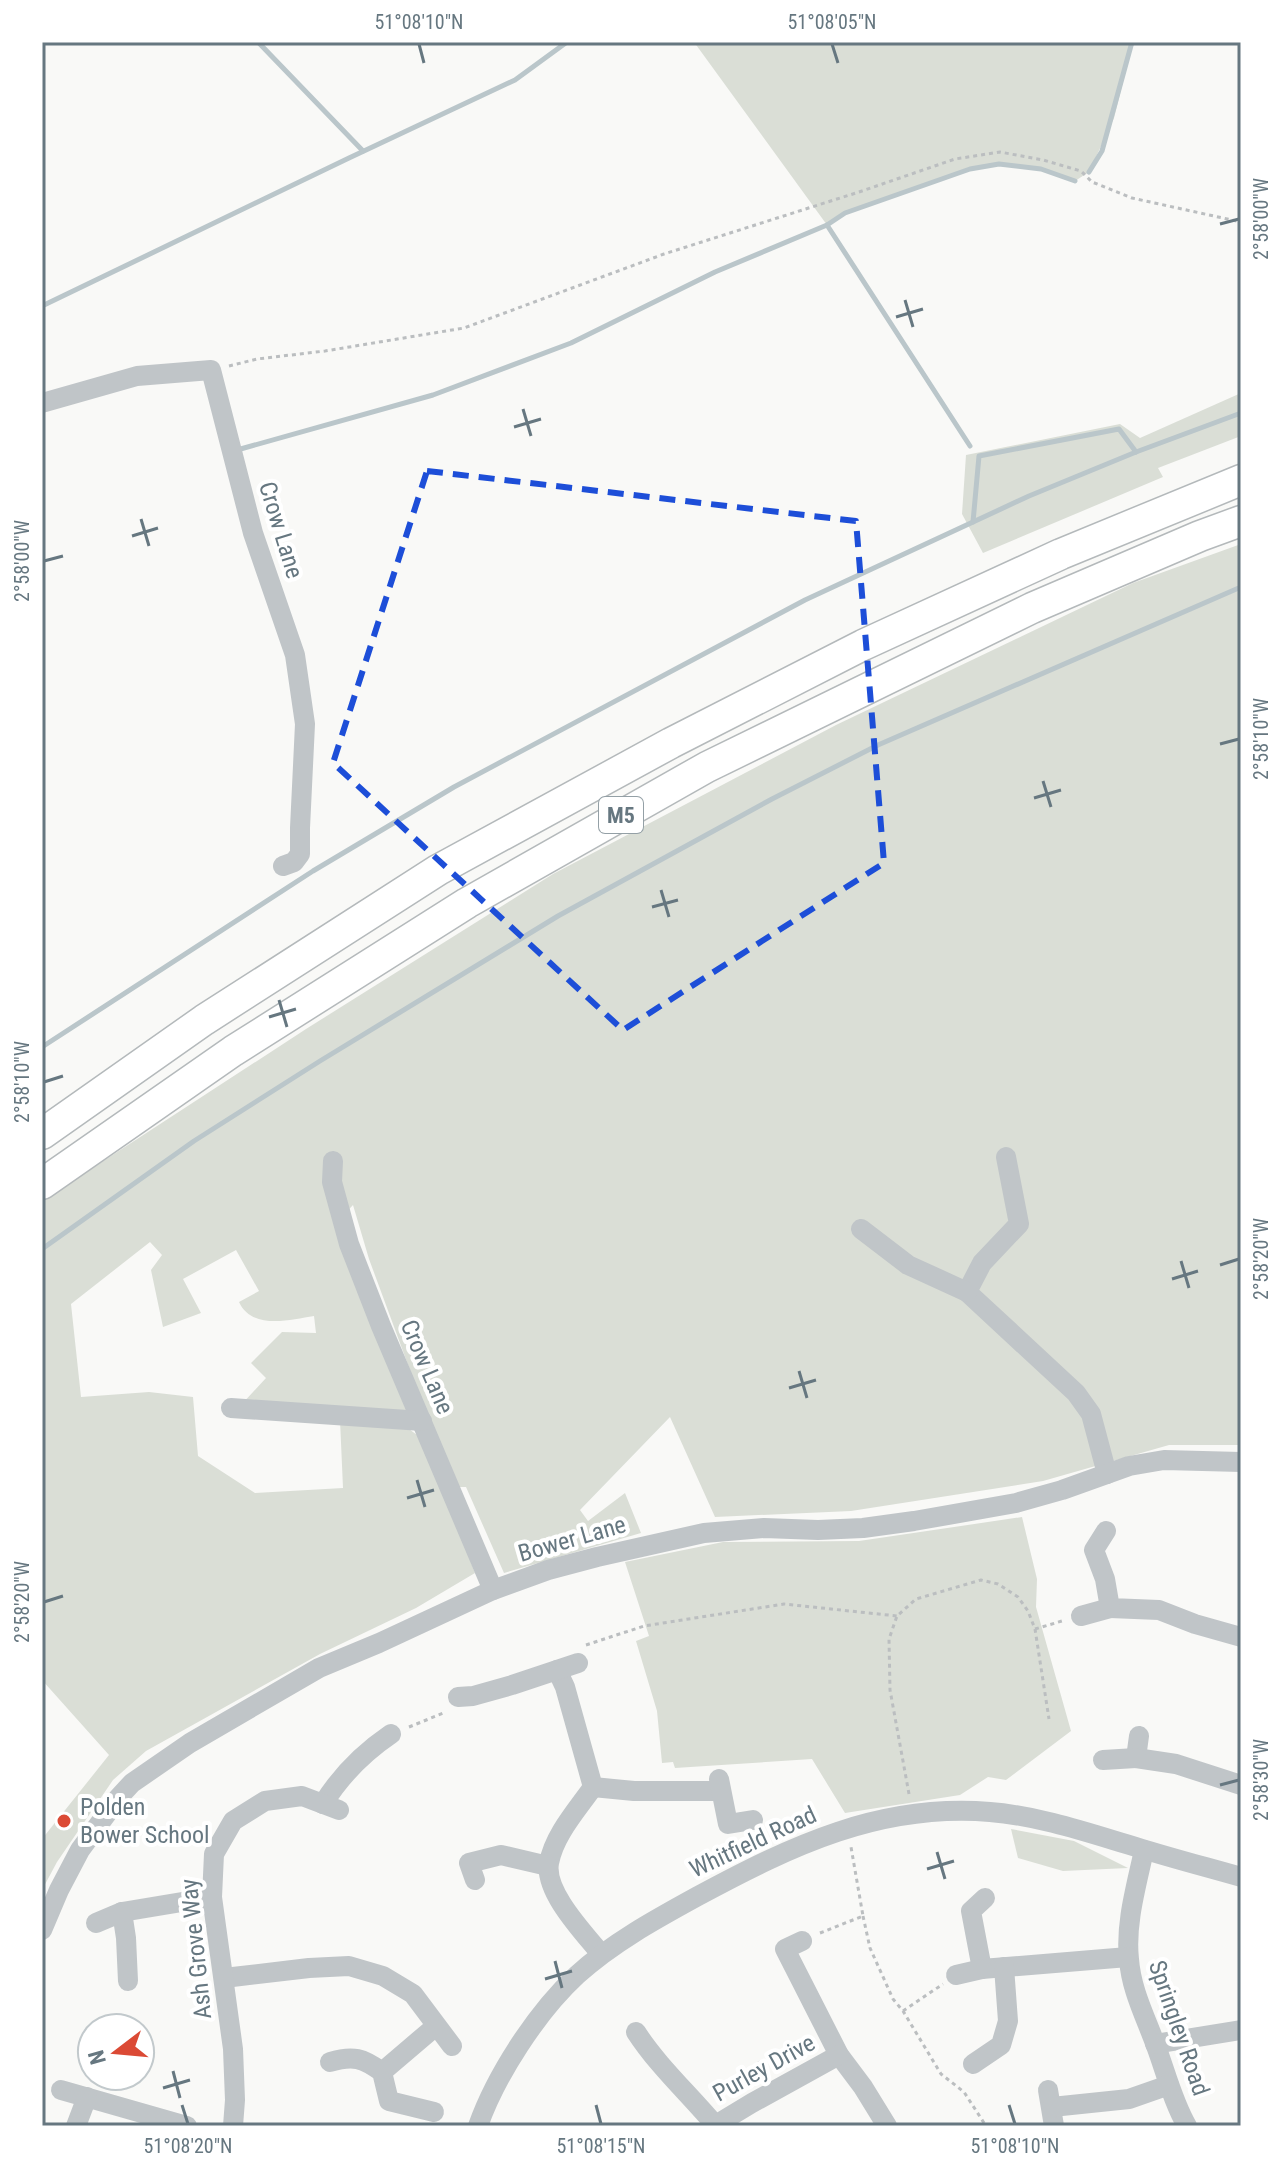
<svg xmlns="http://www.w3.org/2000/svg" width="1283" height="2168" font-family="'Roboto Condensed',sans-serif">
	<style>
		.green { fill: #daded6; fill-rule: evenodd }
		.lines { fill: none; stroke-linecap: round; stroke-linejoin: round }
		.stream { stroke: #bac6ca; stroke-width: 5 }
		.highway-casing { stroke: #b4b9bb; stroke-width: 33 }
		.path { stroke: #bbbec0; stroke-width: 3; stroke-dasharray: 4 4; stroke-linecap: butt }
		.minor { stroke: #c0c5c8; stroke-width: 20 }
		.highway { stroke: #fff; stroke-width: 30 }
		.marked { fill: none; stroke: #1d4ed8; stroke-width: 6; stroke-dasharray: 16 10; stroke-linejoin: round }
		.ticks { fill: none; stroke: #667780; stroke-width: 3 }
		.poi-dot { fill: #db4a35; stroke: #fff; stroke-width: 3 }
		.labels { text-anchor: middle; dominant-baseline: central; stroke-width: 8; stroke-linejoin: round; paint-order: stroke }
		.shield { fill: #fff; stroke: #94a0a6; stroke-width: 2 }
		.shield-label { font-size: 22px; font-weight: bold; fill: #667780 }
		.street-label { font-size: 24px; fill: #667780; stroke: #fff }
		.poi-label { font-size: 24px; fill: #667780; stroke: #fff; text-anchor: start }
		.neatline { fill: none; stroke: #667780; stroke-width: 3 }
		.ticks-label { font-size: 20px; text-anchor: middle; fill: #667780 }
	</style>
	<rect width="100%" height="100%" fill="#f9f9f7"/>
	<g class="green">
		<polygon points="694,42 1133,42 1114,118 1089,172 1075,181 1033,168 999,164 970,169 845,213 827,225"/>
		<polygon points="1241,393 1241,436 1158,468 1163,477 983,553 962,514 966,455 1120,424 1140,438"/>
		<path d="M1241,544V1445H1169L1043,1481L851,1511L715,1517L670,1417L580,1510L588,1521L625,1493L641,1533L504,1573L466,1487H442L475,1573L416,1608L320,1654L146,1751L113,1780L57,1862L42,1890V1839L109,1755L42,1680V1201L306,1029L553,874L836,725L1133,583ZM353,1205L369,1259L428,1419L421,1438L409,1429L340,1420L343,1488L255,1493L198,1456L193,1397L149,1392L81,1397L71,1304L150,1242L162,1255L151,1270L163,1327L201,1313L183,1279L236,1250L259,1291L239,1302C252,1330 289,1320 314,1316L316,1333L282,1332L251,1363L266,1378L241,1405L409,1412L339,1220Z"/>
		<polygon points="1022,1517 1037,1579 1036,1607 1071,1731 1006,1780 988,1777 960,1795 845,1813 812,1759 675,1768 673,1762 662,1763 657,1711 636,1641 649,1636 625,1562 723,1542 859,1541"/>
		<polygon points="1011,1829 1074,1841 1128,1868 1063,1871 1018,1858"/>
	</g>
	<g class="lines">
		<g class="stream">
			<polyline points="258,42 363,151"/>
			<polyline points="1089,172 1102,151 1132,42"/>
			<polyline points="827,225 970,446"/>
			<polyline points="42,306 349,158 515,80 567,42"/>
			<polyline points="237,450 433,395 571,343 715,272 827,225 845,213 970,169 999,164 1041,169 1075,181"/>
			<polyline points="973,522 979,456 1119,429 1136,452"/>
			<polyline points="42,1047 313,871 454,787 805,600 1029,496 1136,452 1241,413"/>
			<polyline points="42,1249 194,1141 320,1061 558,916 772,799 878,745 1241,587"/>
		</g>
		<g class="highway-casing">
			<g id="highway">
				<polyline points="42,1134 204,1020 438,870 671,743 863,645 1061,554 1241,480"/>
				<polyline points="42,1184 233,1051 467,903 707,767 1032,608 1200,536 1241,521"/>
			</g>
		</g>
		<g class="path">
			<polyline points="229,366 257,359 325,351 464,328 664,254 859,192 955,159 1000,152 1043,160 1081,171 1092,182 1132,198 1241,222"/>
			<polyline points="1035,1629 1062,1621"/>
			<polyline points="586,1645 644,1626 784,1604 897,1616"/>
			<polyline points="409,1727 446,1712"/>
			<polyline points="909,1794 890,1690 889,1639 897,1616 916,1599 981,1580 998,1584 1018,1597 1028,1611 1035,1629 1049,1719"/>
			<polyline points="863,1916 870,1948 893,1999 903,2011 941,2074 964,2092 986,2126"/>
			<polyline points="820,1933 863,1916 851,1847"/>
			<polyline points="903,2011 943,1984"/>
			<polyline points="759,2061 766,2074"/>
		</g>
		<g class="minor">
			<polyline points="42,403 137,376 211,370 253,533 295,655 305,724 300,828 300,854 294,862 283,866"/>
			<polyline points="1006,1157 1019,1224 982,1263 967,1292 1076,1393 1091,1414 1107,1474"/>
			<polyline points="333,1161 332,1182 349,1244 381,1326 493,1590"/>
			<polyline points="861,1229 908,1265 967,1292"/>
			<polyline points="231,1408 422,1421"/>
			<polyline points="1106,1531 1094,1550 1105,1579 1110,1608 1159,1610 1195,1624 1241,1637"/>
			<polyline points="1081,1616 1110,1608"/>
			<polyline points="557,1670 565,1687 593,1787 634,1791 720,1791"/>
			<polyline points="458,1697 473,1696 512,1685 578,1663"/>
			<polyline points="1139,1736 1136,1758 1176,1764 1241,1785"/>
			<polyline points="1103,1760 1136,1758"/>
			<polyline points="719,1779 728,1824 753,1820"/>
			<path d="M593,1787C577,1810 554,1835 549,1863C544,1892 584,1933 601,1954"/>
			<path d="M323,1804C341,1775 363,1753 391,1734"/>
			<path d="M1144,1850C1137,1884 1125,1923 1129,1959C1131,1990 1146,2018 1156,2046C1166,2073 1173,2102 1187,2126"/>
			<polyline points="475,1880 469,1863 501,1855 548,1866"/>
			<polyline points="985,1898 971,1911 982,1969 1128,1957"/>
			<polyline points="122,1912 126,1938 128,1981"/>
			<polyline points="96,1923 122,1912 212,1897"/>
			<polyline points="42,1930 59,1890 80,1850 119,1797 132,1783 190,1743 319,1668 379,1643 493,1590 548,1570 597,1557 704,1533 764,1528 818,1530 863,1528 914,1521 1016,1503 1062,1490 1129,1466 1164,1460 1241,1462"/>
			<polyline points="802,1941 785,1949 839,2055 863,2087 887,2126"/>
			<polyline points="956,1975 982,1969"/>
			<polyline points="224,1978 309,1968 349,1966 383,1976 413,1994 452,2046"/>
			<path d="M636,2032C658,2066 689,2094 715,2125"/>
			<polyline points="1155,2044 1241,2030"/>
			<path d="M330,2062C353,2055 363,2058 382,2072L389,2101L434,2112"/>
			<polyline points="973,2064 1001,2045 1008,2021 1004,1967"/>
			<polyline points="382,2072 436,2026"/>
			<polyline points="61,2090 187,2126"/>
			<polyline points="1048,2090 1054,2126"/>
			<polyline points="1052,2107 1129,2099 1169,2085"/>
			<polyline points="76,2126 87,2097"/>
			<polyline points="233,2126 235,2100 233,2049 212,1897 214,1854 233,1821 265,1801 302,1796 339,1810"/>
			<path d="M478,2126C496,2075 537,2012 577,1975C612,1943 656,1919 698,1896C791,1846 880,1803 990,1812C1040,1816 1089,1833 1136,1847C1171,1858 1206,1867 1241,1877"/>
			<polyline points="714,2126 752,2103 839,2055"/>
		</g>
		<use href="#highway" class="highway"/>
	</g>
	<path class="marked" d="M427,471L856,521L884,863L623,1030L333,763Z"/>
	<path class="ticks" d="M419,44L424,63M832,44L838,63M1220,224L1239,219M905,300L913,327M896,317L923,309M523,409L531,436M514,427L541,419M141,519L149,546M132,536L158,528M44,561L63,556M1220,744L1239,739M1043,781L1051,807M1034,798L1061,790M661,890L669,917M652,907L678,900M279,1000L287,1027M269,1017L296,1009M44,1082L63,1076M1181,1261L1189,1288M1220,1265L1239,1259M1172,1279L1198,1271M799,1371L807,1398M789,1388L816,1380M417,1480L425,1507M407,1498L434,1490M44,1602L63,1596M1220,1785L1239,1780M937,1852L945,1879M927,1869L954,1861M555,1961L562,1988M545,1979L572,1971M173,2071L180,2098M163,2088L190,2080M182,2105L188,2124M596,2105L601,2124M1009,2105L1015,2124"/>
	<circle class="poi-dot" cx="64" cy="1821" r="8"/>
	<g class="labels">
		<rect class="shield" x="599" y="797" width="44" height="36" rx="6"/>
		<g class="shield-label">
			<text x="621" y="815">M5</text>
		</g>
		<g class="street-label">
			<text transform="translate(281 530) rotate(73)">Crow Lane</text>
			<text transform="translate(427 1367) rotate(67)">Crow Lane</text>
			<text transform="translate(572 1539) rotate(-16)">Bower Lane</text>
			<text transform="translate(753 1842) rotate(-25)">Whitfield Road</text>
			<text transform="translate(196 1949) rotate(-96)">Ash Grove Way</text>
			<text transform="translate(1179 2028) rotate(71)">Springley Road</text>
			<text transform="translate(764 2068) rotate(-29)">Purley Drive</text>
		</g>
		<g class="poi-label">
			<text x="80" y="1807">Polden<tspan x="80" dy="28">Bower School</tspan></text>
		</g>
	</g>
	<rect width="1283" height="2168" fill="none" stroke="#ffffff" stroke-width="88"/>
	<g transform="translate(116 2052) rotate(254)"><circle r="38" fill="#ffffff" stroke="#c2c9cc" stroke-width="2"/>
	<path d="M0-6L14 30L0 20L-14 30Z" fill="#db4a35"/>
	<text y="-12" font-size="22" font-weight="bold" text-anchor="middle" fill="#667780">N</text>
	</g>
	<rect x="44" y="44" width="1195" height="2080" class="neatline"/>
	<g class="ticks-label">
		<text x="419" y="29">51°08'10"N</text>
		<text x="832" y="29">51°08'05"N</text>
		<text transform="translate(1261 219) rotate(-90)" y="7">2°58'00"W</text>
		<text transform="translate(22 561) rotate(-90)" y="7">2°58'00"W</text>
		<text transform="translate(1261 739) rotate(-90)" y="7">2°58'10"W</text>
		<text transform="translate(22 1082) rotate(-90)" y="7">2°58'10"W</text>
		<text transform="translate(1261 1259) rotate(-90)" y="7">2°58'20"W</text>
		<text transform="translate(22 1602) rotate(-90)" y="7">2°58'20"W</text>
		<text transform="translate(1261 1780) rotate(-90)" y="7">2°58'30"W</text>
		<text x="188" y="2153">51°08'20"N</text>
		<text x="601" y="2153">51°08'15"N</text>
		<text x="1015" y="2153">51°08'10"N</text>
	</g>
</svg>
